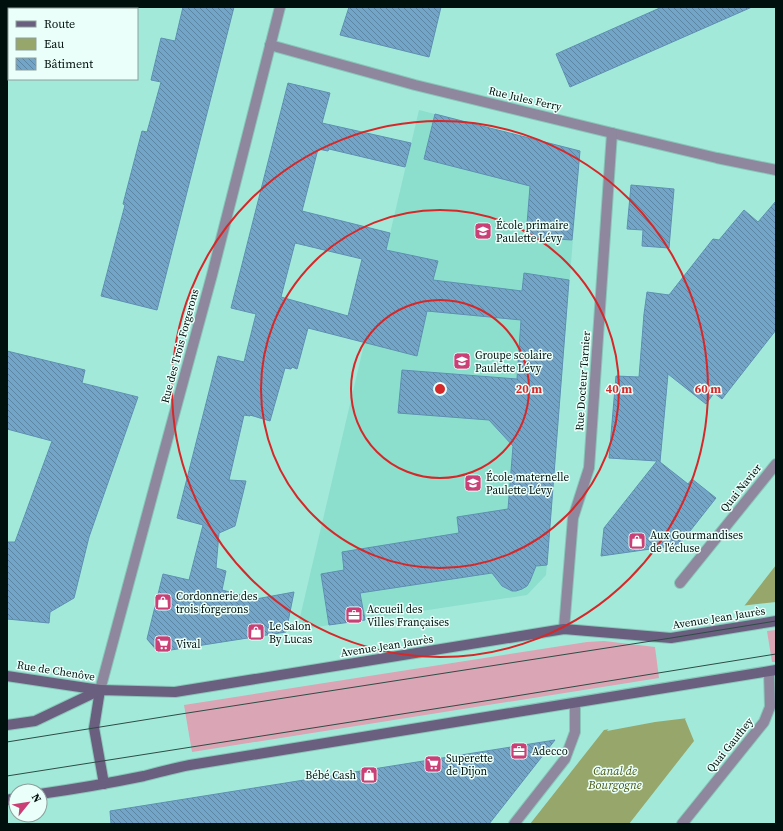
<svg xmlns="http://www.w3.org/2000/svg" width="783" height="831" font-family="'Source Serif 4',serif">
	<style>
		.built { fill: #8cdecd }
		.grass { fill: #daa5b4 }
		.water { fill: #97a66a }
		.pier { fill: #a2e9da }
		.building { fill: url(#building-back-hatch); stroke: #5e90b2; fill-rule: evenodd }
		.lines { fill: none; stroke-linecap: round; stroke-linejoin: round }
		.street-casing { stroke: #88c6b9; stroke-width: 12 }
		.secondary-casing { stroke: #88c6b9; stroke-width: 12 }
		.street { stroke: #8e879d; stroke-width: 10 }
		.secondary { stroke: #6a5f7f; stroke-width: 10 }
		.tram { stroke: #2d4d45; stroke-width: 1 }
		.ring { fill: none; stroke: #d62828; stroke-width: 2 }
		.labels { text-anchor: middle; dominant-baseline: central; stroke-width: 3; stroke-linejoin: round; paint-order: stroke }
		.street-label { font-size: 11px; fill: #00100c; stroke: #ebfffa }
		.poi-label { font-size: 11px; fill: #00100c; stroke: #ebfffa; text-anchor: start }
		.water-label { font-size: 12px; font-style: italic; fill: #4c5a16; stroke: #ebfffa }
		.centre { fill: #d62828; stroke: #ebfffa; stroke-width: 2 }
		.ring-label { font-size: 12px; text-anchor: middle; font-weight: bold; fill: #d62828; stroke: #ebfffa; stroke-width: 3; stroke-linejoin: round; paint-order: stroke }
	</style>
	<defs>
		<pattern id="building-back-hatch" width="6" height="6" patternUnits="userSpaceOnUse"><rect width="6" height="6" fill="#73a5c9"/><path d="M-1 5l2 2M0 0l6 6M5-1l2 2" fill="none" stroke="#5c85a2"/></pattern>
	</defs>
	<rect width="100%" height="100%" fill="#a2e9da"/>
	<polygon class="built" points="419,110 580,151 546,575 527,595 297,630"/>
	<g class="grass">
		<polygon points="776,630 776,662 772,662 767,631"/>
		<polygon points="604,641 655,647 659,678 192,752 184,705 587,642"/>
	</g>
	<polygon class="water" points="776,565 776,603 685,719 694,741 629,824 530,824 604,730 655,721"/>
	<polygon class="pier" points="776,602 776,606 688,718 655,722 607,731 610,727 654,719 740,606"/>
	<g class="building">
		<polygon points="183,7 234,7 157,310 101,296 125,205 123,204 142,131 147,132 161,82 151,80 161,38 175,41"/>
		<polygon points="349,7 441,7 429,57 340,35"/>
		<polygon points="662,7 752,7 570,87 556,54"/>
		<path d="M288,83L330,93L322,123L411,143L405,167L329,149L328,151L318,149L302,211L390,233L386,250L438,261L433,280L522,291L524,273L569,280L547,565L536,566L530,581L527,586L522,589L516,591H512L502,586L492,573L360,593L365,620L329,625L321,574L344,570L342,552L459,533L457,517L508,509L513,446L489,420L398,413L402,370L517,379L521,320L427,311L417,356L308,328L297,369L292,367L291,369L285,368L270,421L250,415V416L244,415L229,480L246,481L235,526L219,533L216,568L226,571L222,590L256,599L294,592L286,632L158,652L147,639L163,574L189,580L203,525L177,518L218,356L244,362L256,314L231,308ZM295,243L362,259L348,316L281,297Z"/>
		<polygon points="435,114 580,151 572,240 526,237 530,186 424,159"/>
		<polygon points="631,185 674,189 669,248 642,246 643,230 627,229"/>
		<polygon points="776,201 776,330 722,399 714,393 706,404 668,374 660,462 688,484 692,479 716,498 679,545 601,556 604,528 657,461 609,458 616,376 639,377 644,314 647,292 669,295 713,239 719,240 744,210 758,222"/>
		<polygon points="7,351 85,370 82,383 138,397 89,537 74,598 50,612 49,623 7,619 7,542 15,542 52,441 7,429"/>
		<polygon points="555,740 489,824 111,824 110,811"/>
	</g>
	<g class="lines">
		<g class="street-casing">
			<g id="street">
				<polyline points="270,45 415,85 612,133 717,158 776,170"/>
				<polyline points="680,583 776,464"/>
				<polyline points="564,629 573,518 589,468 612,133"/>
				<polyline points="100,690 155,485 212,275 280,7"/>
				<polyline points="514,824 565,759 575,732 575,703"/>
				<polyline points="682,824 764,722 770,707 769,672"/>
			</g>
		</g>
		<g class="secondary-casing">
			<g id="secondary">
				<polyline points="7,676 100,690"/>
				<polyline points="100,690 94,728 104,784"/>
				<polyline points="7,725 35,721 100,690 175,692 564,629 671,638 776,621"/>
				<path d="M40,794C75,789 110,783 144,776C159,772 174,768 190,765L776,670"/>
				<polyline points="7,800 16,798"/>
			</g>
		</g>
		<use href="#street" class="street"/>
		<use href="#secondary" class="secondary"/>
		<g class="tram">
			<polyline points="7,742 181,714 671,638 776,621"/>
			<polyline points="7,776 491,700 776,654"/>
		</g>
	</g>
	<g class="ring">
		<circle cx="440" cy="389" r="89"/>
		<circle cx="440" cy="389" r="179"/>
		<circle cx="440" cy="389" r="268"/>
	</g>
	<defs>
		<g id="school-square" transform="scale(0.9)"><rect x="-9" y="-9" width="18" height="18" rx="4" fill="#c93f76" stroke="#ebfffa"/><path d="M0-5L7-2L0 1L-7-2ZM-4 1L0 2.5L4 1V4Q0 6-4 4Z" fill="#fff"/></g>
		<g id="shop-square" transform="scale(0.9)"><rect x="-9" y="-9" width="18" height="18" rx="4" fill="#c93f76" stroke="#ebfffa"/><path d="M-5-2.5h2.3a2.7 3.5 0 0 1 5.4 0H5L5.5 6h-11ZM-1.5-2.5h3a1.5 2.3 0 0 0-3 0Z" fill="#fff"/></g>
		<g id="office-square" transform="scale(0.9)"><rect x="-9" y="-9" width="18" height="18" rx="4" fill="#c93f76" stroke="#ebfffa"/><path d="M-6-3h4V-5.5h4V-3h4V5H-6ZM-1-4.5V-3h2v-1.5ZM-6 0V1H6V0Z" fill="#fff"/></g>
		<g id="supermarket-square" transform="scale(0.9)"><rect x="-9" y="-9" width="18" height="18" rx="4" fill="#c93f76" stroke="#ebfffa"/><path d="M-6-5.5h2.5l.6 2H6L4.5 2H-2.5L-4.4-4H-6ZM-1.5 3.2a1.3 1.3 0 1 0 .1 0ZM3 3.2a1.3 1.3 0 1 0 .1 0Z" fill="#fff"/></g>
	</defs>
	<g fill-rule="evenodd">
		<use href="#school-square" x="483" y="231"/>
		<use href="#school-square" x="462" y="361"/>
		<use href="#school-square" x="473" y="483"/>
		<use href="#shop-square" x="637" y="541"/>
		<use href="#shop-square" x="163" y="602"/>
		<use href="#office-square" x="354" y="615"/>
		<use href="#shop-square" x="256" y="632"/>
		<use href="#supermarket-square" x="163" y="644"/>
		<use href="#office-square" x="519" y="751"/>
		<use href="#supermarket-square" x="433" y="764"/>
		<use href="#shop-square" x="369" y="775"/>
	</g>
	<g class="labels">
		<g class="street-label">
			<text transform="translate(525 99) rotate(13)">Rue Jules Ferry</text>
			<text transform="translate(180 346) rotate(-75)">Rue des Trois Forgerons</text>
			<text transform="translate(583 381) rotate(-86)">Rue Docteur Tarnier</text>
			<text transform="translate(741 488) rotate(-51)">Quai Navier</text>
			<text transform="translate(719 618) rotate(-9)">Avenue Jean Jaurès</text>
			<text transform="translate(387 646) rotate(-9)">Avenue Jean Jaurès</text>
			<text transform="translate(56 671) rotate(9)">Rue de Chenôve</text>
			<text transform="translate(730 745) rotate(-51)">Quai Gauthey</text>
		</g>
		<g class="poi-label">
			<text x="496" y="225">École primaire<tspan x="496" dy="13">Paulette Lévy</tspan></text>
			<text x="475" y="355">Groupe scolaire<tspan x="475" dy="13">Paulette Lévy</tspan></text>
			<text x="486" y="477">École maternelle<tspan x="486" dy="13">Paulette Lévy</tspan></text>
			<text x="650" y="535">Aux Gourmandises<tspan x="650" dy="13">de l'écluse</tspan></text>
			<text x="176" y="596">Cordonnerie des<tspan x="176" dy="13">trois forgerons</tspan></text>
			<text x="367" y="609">Accueil des<tspan x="367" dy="13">Villes Françaises</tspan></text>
			<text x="269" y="626">Le Salon<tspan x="269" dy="13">By Lucas</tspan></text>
			<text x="176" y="644">Vival</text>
			<text x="532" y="751">Adecco</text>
			<text x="446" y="758">Superette<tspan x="446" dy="13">de Dijon</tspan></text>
			<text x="356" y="775" text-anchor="end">Bébé Cash</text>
		</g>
		<g class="water-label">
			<text x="615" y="771">Canal de<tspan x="615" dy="14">Bourgogne</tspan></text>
		</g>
	</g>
	<circle cx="440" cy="389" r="6" class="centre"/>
	<g class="ring-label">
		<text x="529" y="393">20 m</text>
		<text x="619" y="393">40 m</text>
		<text x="708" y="393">60 m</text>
	</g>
	<rect width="783" height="831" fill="none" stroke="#00100c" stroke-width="16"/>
	<rect x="8" y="8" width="130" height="72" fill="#ebfffa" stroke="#8d9f9b"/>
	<rect x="16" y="21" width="20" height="6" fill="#6a5f7f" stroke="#8d9f9b"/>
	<text x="44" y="28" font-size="12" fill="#00100c">Route</text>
	<rect x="16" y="38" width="20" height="12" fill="#97a66a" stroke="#8d9f9b"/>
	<text x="44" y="48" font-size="12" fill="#00100c">Eau</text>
	<rect x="16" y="58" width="20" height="12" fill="url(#building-back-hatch)" stroke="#8d9f9b"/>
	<text x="44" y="68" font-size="12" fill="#00100c">Bâtiment</text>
	<g transform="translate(28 803) rotate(60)"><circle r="19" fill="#ebfffa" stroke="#8d9f9b"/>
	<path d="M0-3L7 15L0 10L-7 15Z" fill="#c93f76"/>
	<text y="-6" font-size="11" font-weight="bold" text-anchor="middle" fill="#00100c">N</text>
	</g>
</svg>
